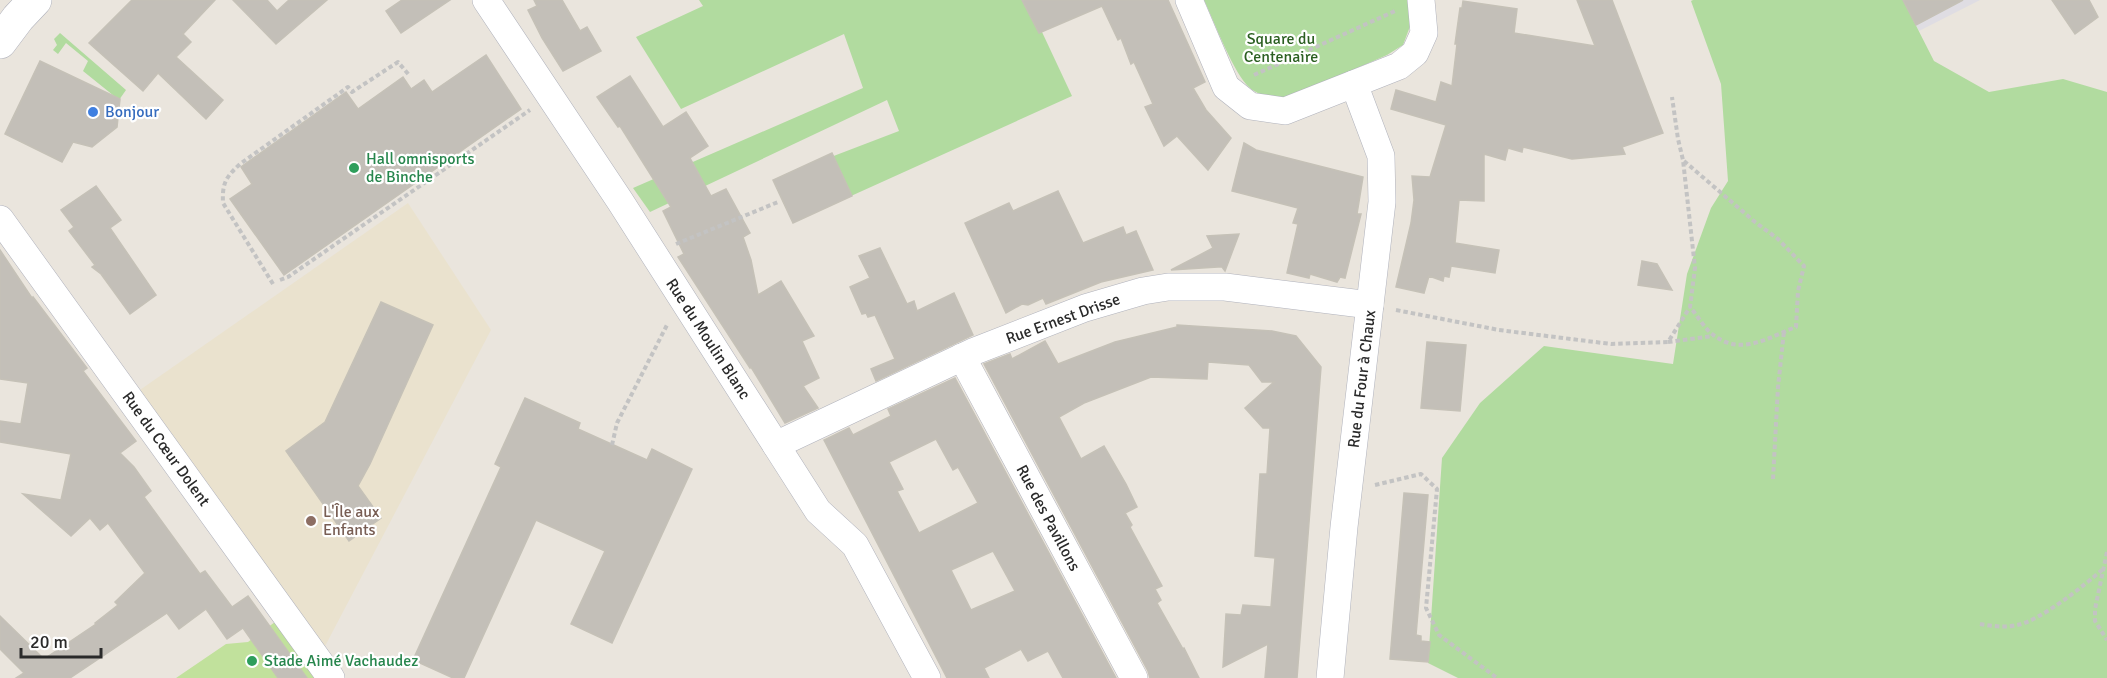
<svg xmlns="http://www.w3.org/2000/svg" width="2107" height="678" font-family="Signika,sans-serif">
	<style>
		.industrial { fill: #dfdde3 }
		.education { fill: #eae2ce }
		.green { fill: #b1db9f }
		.pitch { fill: #c1e19c }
		.building { fill: #c3bfb8; stroke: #c5c1b7; stroke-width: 1.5; fill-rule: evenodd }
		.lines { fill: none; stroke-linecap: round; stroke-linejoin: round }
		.street-casing { stroke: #b0b2bc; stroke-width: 28 }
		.secondary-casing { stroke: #b0b2bc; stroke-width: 34 }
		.path { stroke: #c3c3c3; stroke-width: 4; stroke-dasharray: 4.5 3; stroke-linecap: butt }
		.street { stroke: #fff; stroke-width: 27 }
		.secondary { stroke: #fff; stroke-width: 33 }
		.shop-dot { fill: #3f7fe0; stroke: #fff; stroke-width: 2 }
		.leisure-dot { fill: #2e9e5b; stroke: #fff; stroke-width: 2 }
		.education-dot { fill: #8d6e63; stroke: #fff; stroke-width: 2 }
		.labels { text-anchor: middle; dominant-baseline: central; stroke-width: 4.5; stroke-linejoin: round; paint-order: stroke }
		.park-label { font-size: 16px; fill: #2b5f21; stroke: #fff }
		.shop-label { font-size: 16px; fill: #366cbe; stroke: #fff; text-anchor: start }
		.leisure-label { font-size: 16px; fill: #27864d; stroke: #fff; text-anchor: start }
		.street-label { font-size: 16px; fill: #2a2a2a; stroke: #fff }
		.education-label { font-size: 16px; fill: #785e54; stroke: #fff; text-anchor: start }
	</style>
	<rect width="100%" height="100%" fill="#eae5dd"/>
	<polygon class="industrial" points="1903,0 1980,0 1919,31"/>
	<polygon class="education" points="408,203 491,330 323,650 137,392"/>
	<g class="green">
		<polygon points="699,0 1027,0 1072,96 851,196 831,157 899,131 887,100 650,212 633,188 863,88 844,34 681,109 636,37 703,6"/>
		<path d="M1204,0H1409L1412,21L1403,45L1387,55L1291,97C1277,98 1262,98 1250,88C1234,75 1214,21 1204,0Z"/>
		<polygon points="1693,0 1903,0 1934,61 1989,92 2063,79 2107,92 2107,678 1458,678 1428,663 1442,458 1480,403 1544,346 1673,364 1687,274 1711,208 1728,181 1721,84 1691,1"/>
		<polygon points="60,33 126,90 119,100 83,71 88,61 66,43 58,54 53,50 57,45 54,39"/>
	</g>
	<polygon class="pitch" points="275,622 315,678 176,678 226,644 248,642"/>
	<g class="building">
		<polygon points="132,0 215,0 183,34 191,42 176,57 223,100 206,119 158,73 143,91 89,43"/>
		<polygon points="233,0 267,0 277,11 289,0 327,0 276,44"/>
		<polygon points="402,0 450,0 401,33 386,11"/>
		<polygon points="534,0 562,0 580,31 587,27 601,51 563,71 542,38 528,10 537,6"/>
		<polygon points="1022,0 1168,0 1205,82 1193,88 1206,110 1231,138 1208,170 1177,136 1164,146 1145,107 1153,104 1134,62 1131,64 1121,38 1118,40 1102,6 1039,33"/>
		<polygon points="1577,0 1612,0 1663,133 1622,147 1625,154 1572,159 1523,147 1522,152 1508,148 1505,160 1484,154 1484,201 1459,200 1455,243 1499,250 1495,273 1451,266 1449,277 1444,276 1443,281 1429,276 1424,293 1396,287 1411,223 1414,200 1412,176 1430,177 1446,125 1391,109 1396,90 1436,102 1441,82 1452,86 1457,44 1455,44 1460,8 1462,8 1463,1 1517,9 1514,33 1595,46"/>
		<polygon points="1903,0 1963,0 1916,25"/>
		<polygon points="2052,0 2089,0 2098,17 2075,34"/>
		<polygon points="486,55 521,109 284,275 230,199 252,184 241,167 346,92 358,109 403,77 411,89 424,80 432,92"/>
		<polygon points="40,61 120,99 117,127 92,147 73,142 62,162 5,134"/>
		<polygon points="630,76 663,127 686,112 708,146 690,158 711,196 726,189 750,233 743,237 751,260 758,295 781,281 814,336 802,341 819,378 803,386 818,408 785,423 751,367 750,368 678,257 684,254 663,211 671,207 620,126 618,127 597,97"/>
		<polygon points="1244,143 1256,150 1363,177 1357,214 1361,214 1345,278 1340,277 1337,282 1310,274 1309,278 1287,273 1298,224 1293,223 1298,208 1232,191"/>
		<polygon points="832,153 852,196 793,223 773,180"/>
		<polygon points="96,186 121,220 110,228 156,295 130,314 101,274 92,267 95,265 69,231 74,227 61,210"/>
		<polygon points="1058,191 1083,243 1123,227 1126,235 1136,231 1153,270 1101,282 1046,304 1043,298 1028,305 1022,304 1006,313 965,223 1009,203 1013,211"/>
		<polygon points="1239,234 1225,271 1222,267 1218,267 1171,270 1213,248 1207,236"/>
		<polygon points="880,248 907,304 914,301 917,311 954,293 973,335 876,381 871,369 895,359 875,315 868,317 866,313 862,314 850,287 870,278 859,256"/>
		<polygon points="0,250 32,298 33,297 87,368 83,371 136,441 120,453 134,467 151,491 144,497 200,574 205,571 232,607 248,596 307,678 278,678 243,628 227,639 206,609 179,629 167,613 70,678 16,678 24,673 0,649 0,616 44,659 96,624 95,623 118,605 115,602 145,573 108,523 100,530 90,518 71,536 23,494 61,500 71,454 0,442 0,421 21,424 28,383 0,379"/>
		<polygon points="1642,261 1657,264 1672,290 1638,285"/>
		<polygon points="381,302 433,325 370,464 358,486 381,518 349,541 286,451 325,422"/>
		<polygon points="1177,325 1272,331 1296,336 1321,367 1297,678 1265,678 1268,644 1223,667 1226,614 1241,615 1243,605 1271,607 1275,558 1255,556 1260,474 1267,474 1270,428 1263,428 1245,408 1274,382 1262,382 1249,365 1208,362 1207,379 1151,377 1084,403 1059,417 1081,459 1104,446 1126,484 1137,507 1125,513 1132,525 1130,527 1162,586 1155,589 1161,600 1157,603 1183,649 1184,648 1199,678 1150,678 1148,671 984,364 1010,354 1012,359 1045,341 1058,364 1115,342 1177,327"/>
		<polygon points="1427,342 1466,345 1460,411 1421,408"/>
		<path d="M955,378L1116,678H1063L1048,651L1028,661L1021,649L984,668L989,678H947L824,440L849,428L853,435L891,416L888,409ZM936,439L953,470L958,467L978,503L919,533L897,491L903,489L889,462ZM993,551L1015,591L971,610L951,570Z"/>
		<polygon points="525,398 580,423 578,429 647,460 652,449 692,469 612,643 571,624 605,551 536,520 464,678 453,678 413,660 501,467 495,464"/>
		<polygon points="1404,493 1428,495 1416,635 1421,636 1421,641 1430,642 1428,662 1390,659"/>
	</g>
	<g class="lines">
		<g class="street-casing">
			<g id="street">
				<polyline points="486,0 620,201 818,511 855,545 927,678"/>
				<polyline points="1189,0 1226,87 1250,106 1285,111 1399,66 1415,53 1424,33 1421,0"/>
				<polyline points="0,219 331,678"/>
				<polyline points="962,357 1134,678"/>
				<polyline points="776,445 975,351 1085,308 1143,291 1168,287 1225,287 1370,305"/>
				<polyline points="1330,678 1344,527 1382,202 1381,156 1354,84"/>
			</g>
		</g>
		<g class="secondary-casing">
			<polyline id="secondary" points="0,42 18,18 35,0"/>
		</g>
		<g class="path">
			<polyline points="1254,75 1395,11"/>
			<path d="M1684,161L1755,222L1778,239L1804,266L1798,291L1796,327C1769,337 1742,356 1715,336C1705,330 1698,316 1690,307"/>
			<polyline points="676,244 778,202"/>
			<polyline points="280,280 288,277 530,110"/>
			<path d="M273,284L223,203C222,183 226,177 240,164L348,87L352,92L398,62L409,75"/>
			<polyline points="1396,310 1499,330 1611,344 1668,342 1690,307 1695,268 1683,160 1678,139 1672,97"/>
			<polyline points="1668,342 1713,336"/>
			<polyline points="612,445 617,423 668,323"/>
			<polyline points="1773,479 1778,387 1784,331"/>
			<polyline points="1375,485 1421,474 1437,489 1426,608 1439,635 1497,678"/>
			<polyline points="2107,552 2095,609 2095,621 2107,640"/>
			<path d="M1980,624C1992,626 2005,628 2017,625C2040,621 2085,585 2103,569"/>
		</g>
		<use href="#street" class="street"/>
		<use href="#secondary" class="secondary"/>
	</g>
	<circle class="shop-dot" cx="93" cy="112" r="6"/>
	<g class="leisure-dot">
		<circle cx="354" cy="168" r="6"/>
		<circle cx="252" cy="661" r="6"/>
	</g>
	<circle class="education-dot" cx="311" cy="521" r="6"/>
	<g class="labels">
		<g class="park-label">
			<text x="1281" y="39">Square du<tspan x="1281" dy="18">Centenaire</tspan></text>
		</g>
		<g class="shop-label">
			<text x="105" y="112">Bonjour</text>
		</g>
		<g class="leisure-label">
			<text x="366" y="159">Hall omnisports<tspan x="366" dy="18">de Binche</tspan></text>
			<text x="264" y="661">Stade Aimé Vachaudez</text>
		</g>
		<g class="street-label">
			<text transform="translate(1063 319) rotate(-20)">Rue Ernest Drisse</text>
			<text transform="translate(708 339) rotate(57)">Rue du Moulin Blanc</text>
			<text transform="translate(1362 379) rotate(-83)">Rue du Four à Chaux</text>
			<text transform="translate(166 449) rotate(54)">Rue du Cœur Dolent</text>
			<text transform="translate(1048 518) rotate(62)">Rue des Pavillons</text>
		</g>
		<g class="education-label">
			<text x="323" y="512">L'Île aux<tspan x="323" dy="18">Enfants</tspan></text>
		</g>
	</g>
	<path d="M21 648v9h80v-9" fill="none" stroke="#2a2a2a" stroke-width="3"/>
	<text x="30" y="648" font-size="18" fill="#2a2a2a" stroke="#ffffff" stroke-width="4.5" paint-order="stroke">20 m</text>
</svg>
